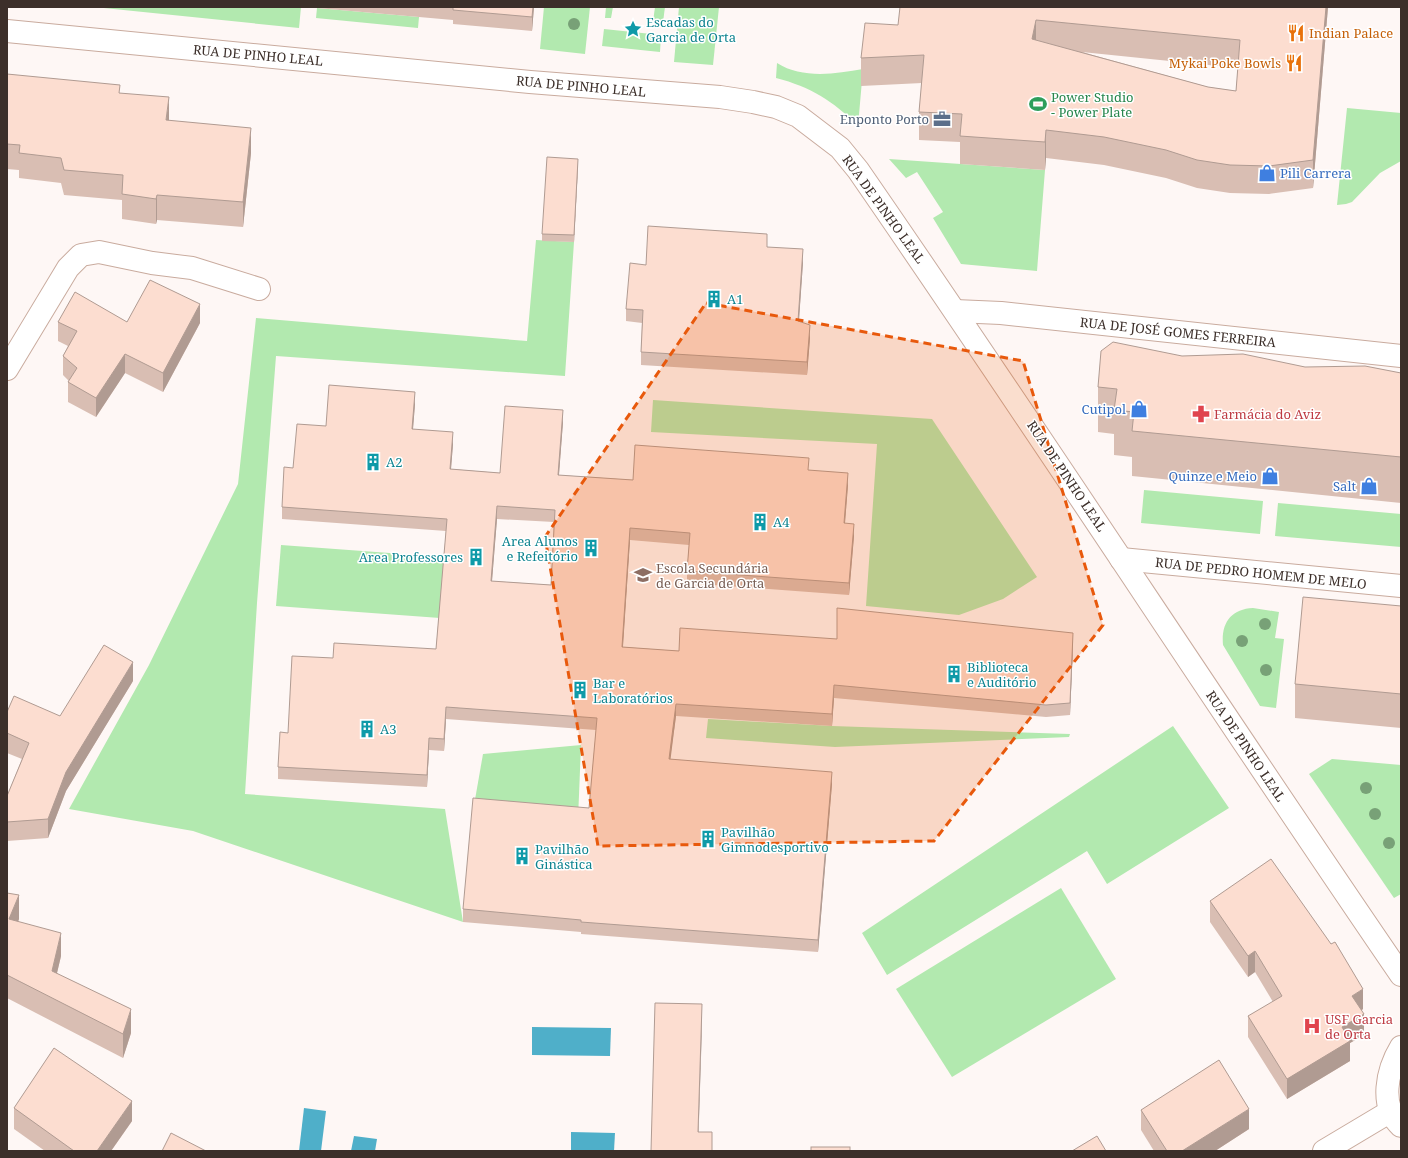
<svg xmlns="http://www.w3.org/2000/svg" width="1408" height="1158" font-family="'Noto Serif',serif">
	<style>
		.green { fill: #b2e9af }
		.water { fill: #4fafc9 }
		.lines { fill: none; stroke-linecap: round; stroke-linejoin: round }
		.minor-casing { stroke: #c9ab9e; stroke-width: 24 }
		.tertiary-casing { stroke: #c9ab9e; stroke-width: 24 }
		.minor { stroke: #fff; stroke-width: 22 }
		.tertiary { stroke: #fff; stroke-width: 22 }
		.tree { fill: #78a177 }
		.wall { fill: #d9beb3; fill-rule: evenodd }
		.shaded-wall { fill: #b09b92 }
		.building { fill: #fcddd0; stroke: #b09b92; fill-rule: evenodd }
		.marked { fill: #e8590c; fill-opacity: 0.2; stroke: #e8590c; stroke-width: 3; stroke-dasharray: 8 5; stroke-linejoin: round }
		.labels { text-anchor: middle; dominant-baseline: central; stroke-width: 3; stroke-linejoin: round; paint-order: stroke }
		.culture-label { font-size: 13px; fill: #0d838f; stroke: #fff; text-anchor: start }
		.food-label { font-size: 13px; fill: #c56008; stroke: #fff; text-anchor: start }
		.street-label { font-size: 13px; fill: #3c2f2a; stroke: #fff }
		.leisure-label { font-size: 13px; fill: #27864d; stroke: #fff; text-anchor: start }
		.service-label { font-size: 13px; fill: #4e5e75; stroke: #fff; text-anchor: end }
		.shop-label { font-size: 13px; fill: #366cbe; stroke: #fff; text-anchor: end }
		.health-label { font-size: 13px; fill: #be3a42; stroke: #fff; text-anchor: start }
		.education-label { font-size: 13px; fill: #785e54; stroke: #fff; text-anchor: start }
	</style>
	<rect width="100%" height="100%" fill="#fef7f5"/>
	<g class="green">
		<polygon points="94,7 301,7 299,28"/>
		<polygon points="544,7 590,7 585,54 540,49"/>
		<polygon points="606,7 613,7 611,18 605,18"/>
		<polygon points="655,7 665,7 663,22 653,22"/>
		<polygon points="679,7 719,7 713,65 674,62"/>
		<polygon points="317,8 419,17 418,28 316,18"/>
		<polygon points="604,29 661,35 660,52 602,46"/>
		<path d="M777,63C802,79 835,74 863,69L858,126C833,101 811,87 776,78Z"/>
		<polygon points="1347,108 1401,113 1401,161 1380,173 1352,202 1346,204 1337,205"/>
		<polygon points="889,159 1045,170 1037,271 961,264 933,218 943,212 917,172 906,178"/>
		<polygon points="536,240 574,242 565,376 276,356 257,603 245,794 445,809 463,922 193,831 69,809 149,665 238,484 256,318 527,341"/>
		<polygon points="653,400 932,419 1037,577 1003,599 959,615 866,606 877,444 651,432"/>
		<polygon points="1144,490 1263,501 1260,534 1141,523"/>
		<polygon points="1278,503 1401,514 1401,547 1275,536"/>
		<polygon points="281,545 444,557 440,618 276,606"/>
		<path d="M1253,608L1279,612L1275,638L1284,639L1276,708L1260,706L1223,645C1221,623 1231,609 1253,608Z"/>
		<polygon points="708,719 832,726 1070,734 1069,737 835,747 706,738"/>
		<polygon points="1173,726 1229,808 1107,884 1087,851 887,975 862,933"/>
		<polygon points="581,745 578,820 473,811 483,754"/>
		<polygon points="1332,759 1401,765 1401,894 1394,898 1309,774"/>
		<polygon points="1061,888 1116,979 952,1077 896,989"/>
	</g>
	<g class="water">
		<polygon points="532,1027 611,1028 610,1056 532,1055"/>
		<polygon points="304,1108 326,1111 321,1151 299,1151"/>
		<polygon points="571,1132 615,1133 614,1151 571,1151"/>
		<polygon points="354,1136 377,1139 375,1151 351,1151"/>
	</g>
	<g class="lines">
		<g class="minor-casing">
			<g id="minor">
				<polyline points="955,311 1001,313 1401,356"/>
				<polyline points="7,369 68,268 81,255 99,252 152,263 192,268 259,289"/>
				<polyline points="1121,559 1401,586"/>
			</g>
		</g>
		<g class="tertiary-casing">
			<g id="tertiary">
				<path d="M7,31L530,82L720,97L753,102L776,107L798,116L840,148L858,170C1042,436 1218,708 1401,975"/>
				<path d="M1401,1047C1387,1070 1379,1106 1401,1126"/>
				<polyline points="1324,1151 1391,1111"/>
			</g>
		</g>
		<use href="#minor" class="minor"/>
		<use href="#tertiary" class="tertiary"/>
	</g>
	<g class="tree">
		<circle cx="574" cy="24" r="6"/>
		<circle cx="1265" cy="624" r="6"/>
		<circle cx="1242" cy="641" r="6"/>
		<circle cx="1266" cy="670" r="6"/>
		<circle cx="1366" cy="788" r="6"/>
		<circle cx="1375" cy="814" r="6"/>
		<circle cx="1389" cy="843" r="6"/>
	</g>
	<g class="wall">
		<polygon points="317,7 534,7 532,31 453,24 453,20 317,8"/>
		<path d="M1328,7L1313,188L1269,194L1230,193L1197,188L1166,178L1104,165L1046,158L1045,170L960,164V142L919,140V112L922,83L861,86V58L898,25ZM1082,52L1238,68L1236,91L1208,87Z"/>
		<polygon points="7,74 120,93 169,121 251,153 243,227 157,220 156,224 122,219 122,200 64,195 61,183 19,178 19,170 7,169"/>
		<polygon points="578,166 574,242 542,241 542,234"/>
		<polygon points="767,247 803,262 799,321 810,338 807,375 641,365 641,352 642,323 626,321 626,309 646,265"/>
		<polygon points="58,322 127,322 200,323 163,392 125,373 96,417 68,402 68,382 69,381 63,375 63,356 68,346 58,341"/>
		<polygon points="1182,356 1305,367 1401,373 1401,503 1132,476 1132,457 1114,455 1114,434 1098,432 1098,387"/>
		<path d="M415,404L413,429L453,444L451,469L500,473L563,422L559,475L633,480L809,470L848,485L845,523L854,536L849,595L687,583V571L689,545L630,540L623,647L679,651L837,639L1073,646L1070,715L1046,717L834,698L832,726L676,716L670,759L832,784L818,952L581,934V932L463,922V909L589,808L596,730L446,719L444,751L429,750L427,787L278,779V767L288,733L333,658L436,649L446,531L282,519V507L293,468L326,426ZM497,519L554,522L551,585L492,581Z"/>
		<polygon points="1401,606 1401,728 1295,718 1295,684"/>
		<polygon points="133,681 66,791 48,838 7,841 7,796 22,759 7,753 7,712 60,716"/>
		<polygon points="7,893 19,919 18,922 61,956 57,973 131,1033 123,1058 7,998"/>
		<polygon points="1210,901 1363,1009 1361,1011 1364,1035 1350,1043 1350,1061 1287,1099 1248,1037 1248,1016 1273,1002 1255,972 1248,977 1210,922"/>
		<polygon points="14,1108 132,1121 111,1151 45,1151 14,1129"/>
		<polygon points="1141,1110 1249,1129 1215,1151 1154,1151 1141,1130"/>
	</g>
	<g class="shaded-wall">
		<polygon points="533,7 534,7 532,31 532,17"/>
		<polygon points="1326,7 1328,7 1313,188 1313,160"/>
		<polygon points="1036,20 1036,48 1032,39"/>
		<polygon points="169,97 169,122 166,120"/>
		<polygon points="251,128 251,153 243,227 243,202"/>
		<polygon points="1046,130 1046,158 1045,170 1045,142"/>
		<polygon points="578,159 578,166 574,242 574,235"/>
		<polygon points="157,195 157,220 156,224 156,199"/>
		<polygon points="803,249 803,262 798,334 798,321"/>
		<polygon points="200,304 200,323 163,392 163,373"/>
		<polygon points="810,325 810,338 807,375 807,362"/>
		<polygon points="125,354 125,373 96,417 96,398"/>
		<polygon points="415,392 415,404 412,441 412,429"/>
		<polygon points="563,410 563,422 558,487 558,475"/>
		<polygon points="453,432 453,444 450,481 450,469"/>
		<polygon points="848,473 848,485 844,535 844,523"/>
		<polygon points="497,506 497,519 491,593 491,581"/>
		<polygon points="854,524 854,536 849,595 849,583"/>
		<polygon points="630,528 630,540 622,660 622,647"/>
		<polygon points="1073,633 1073,646 1070,715 1070,703"/>
		<polygon points="133,662 133,681 66,791 48,838 48,819 66,772"/>
		<polygon points="834,685 834,698 832,726 832,714"/>
		<polygon points="676,704 676,716 669,771 669,759"/>
		<polygon points="446,707 446,719 444,751 444,739"/>
		<polygon points="429,738 429,750 427,787 427,775"/>
		<polygon points="832,772 832,784 818,952 818,940"/>
		<polygon points="19,895 19,919 9,943 9,919"/>
		<polygon points="61,933 61,956 52,994 52,971"/>
		<polygon points="1255,951 1255,972 1248,977 1248,956"/>
		<polygon points="1363,989 1363,1009 1352,1016 1352,996"/>
		<polygon points="702,1004 702,1026 698,1151 698,1132"/>
		<polygon points="131,1009 131,1033 123,1058 123,1034"/>
		<polygon points="1364,1014 1364,1035 1350,1043 1350,1061 1287,1099 1287,1079 1342,1027"/>
		<polygon points="132,1101 132,1121 111,1151 97,1151"/>
		<polygon points="1249,1109 1249,1129 1215,1151 1182,1151"/>
	</g>
	<g class="building">
		<polygon points="453,7 533,7 532,17 453,10"/>
		<path d="M900,7H1326L1313,160L1269,166L1230,165L1197,160L1166,150L1104,137L1046,130L1045,142L960,136L962,114L919,112L924,55L861,58L865,23L898,25ZM1036,20L1240,40L1236,91L1208,87L1032,39Z"/>
		<polygon points="7,74 120,85 119,93 169,97 166,120 251,128 243,202 157,195 156,199 122,194 123,175 64,170 61,158 19,153 20,145 7,144"/>
		<polygon points="547,157 578,159 574,235 542,234"/>
		<polygon points="648,226 767,234 767,247 803,249 798,321 810,325 807,362 641,352 643,310 626,309 630,263 646,265"/>
		<polygon points="150,280 200,304 163,373 125,354 96,398 68,382 77,368 63,356 77,331 58,322 75,292 127,322"/>
		<polygon points="1113,342 1182,356 1243,354 1305,367 1365,366 1401,373 1401,457 1132,431 1134,412 1114,410 1117,389 1098,387 1101,351"/>
		<path d="M329,385L415,392L412,429L453,432L450,469L500,473L505,406L563,410L558,475L633,480L635,445L809,458L808,470L848,473L844,523L854,524L849,583L687,571L690,533L630,528L622,647L679,651L680,628L837,639V608L1073,633L1070,703L1046,705L834,685L832,714L676,704L669,759L832,772L818,940L581,922V920L463,909L473,798L589,808L597,718L446,707L444,739L429,738L427,775L278,767L280,732L288,733L292,656L333,658L334,643L436,649L447,519L282,507L284,467L293,468L297,424L326,426ZM497,506L555,510L551,585L491,581Z"/>
		<polygon points="1303,597 1401,606 1401,694 1295,684"/>
		<polygon points="104,645 133,662 66,772 48,819 7,822 7,796 29,743 7,733 7,712 14,696 60,716"/>
		<polygon points="1271,859 1331,944 1335,942 1363,989 1352,996 1364,1014 1342,1027 1350,1041 1287,1079 1248,1016 1282,996 1255,951 1248,956 1210,901"/>
		<polygon points="7,893 19,895 9,919 61,933 52,971 131,1009 123,1034 7,975"/>
		<polygon points="655,1003 702,1004 698,1132 712,1132 712,1151 651,1151"/>
		<polygon points="54,1048 132,1101 97,1151 74,1151 14,1108"/>
		<polygon points="1219,1060 1249,1109 1182,1151 1167,1151 1141,1110"/>
		<polygon points="171,1133 206,1151 162,1151"/>
		<polygon points="1097,1136 1106,1151 1072,1151"/>
		<rect x="811" y="1147" width="39" height="4"/>
	</g>
	<path class="marked" d="M706,303L1023,361L1103,625L934,841L598,846L545,537Z"/>
	<defs>
		<g id="sight-bare" transform="scale(1.38)"><path d="M0-6L1.8-2.2L6-1.7L2.9 1.2L3.7 5.4L0 3.3L-3.7 5.4L-2.9 1.2L-6-1.7L-1.8-2.2Z" fill="#0f9aa8" stroke="#fff" stroke-width="2.5" paint-order="stroke"/></g>
		<g id="restaurant-bare" transform="scale(1.38)"><path d="M-5-6h1v4h1v-4h1v4h1v-4h1v5L-1.5 .5V6h-2V.5L-5-1ZM5-6V6H3V1.5H1.5Q1.5-4 5-6Z" fill="#e8710a" stroke="#fff" stroke-width="2.5" paint-order="stroke"/></g>
		<g id="stadium-bare" transform="scale(1.38)"><path d="M0-5a6.5 5 0 1 0 0 10a6.5 5 0 1 0 0-10ZM-3.5-1.8h7v3.6h-7Z" fill="#2e9e5b" stroke="#fff" stroke-width="2.5" paint-order="stroke"/></g>
		<g id="office-bare" transform="scale(1.38)"><path d="M-6-3h4V-5.5h4V-3h4V5H-6ZM-1-4.5V-3h2v-1.5ZM-6 0V1H6V0Z" fill="#5c6f8a" stroke="#fff" stroke-width="2.5" paint-order="stroke"/></g>
		<g id="shop-bare" transform="scale(1.38)"><path d="M-5-2.5h2.3a2.7 3.5 0 0 1 5.4 0H5L5.5 6h-11ZM-1.5-2.5h3a1.5 2.3 0 0 0-3 0Z" fill="#3f7fe0" stroke="#fff" stroke-width="2.5" paint-order="stroke"/></g>
		<g id="building-bare" transform="scale(1.38)"><path d="M-4-6H4V6H1V3H-1V6H-4ZM-2.5-4.3h1.7v1.8h-1.7ZM.8-4.3h1.7v1.8H.8ZM-2.5-1h1.7V.8h-1.7ZM.8-1h1.7V.8H.8Z" fill="#0f9aa8" stroke="#fff" stroke-width="2.5" paint-order="stroke"/></g>
		<g id="pharmacy-bare" transform="scale(1.38)"><path d="M-2-6h4v4h4v4h-4v4h-4v-4h-4v-4h4Z" fill="#e0444e" stroke="#fff" stroke-width="2.5" paint-order="stroke"/></g>
		<g id="school-bare" transform="scale(1.38)"><path d="M0-5L7-2L0 1L-7-2ZM-4 1L0 2.5L4 1V4Q0 6-4 4Z" fill="#8d6e63" stroke="#fff" stroke-width="2.5" paint-order="stroke"/></g>
		<g id="hospital-bare" transform="scale(1.38)"><path d="M-5-5h3v3.5h4V-5h3V5h-3V1.5h-4V5h-3Z" fill="#e0444e" stroke="#fff" stroke-width="2.5" paint-order="stroke"/></g>
	</defs>
	<g fill-rule="evenodd">
		<use href="#sight-bare" x="633" y="29"/>
		<use href="#restaurant-bare" x="1296" y="33"/>
		<use href="#restaurant-bare" x="1294" y="63"/>
		<use href="#stadium-bare" x="1038" y="104"/>
		<use href="#office-bare" x="942" y="119"/>
		<use href="#shop-bare" x="1267" y="173"/>
		<use href="#building-bare" x="714" y="299"/>
		<use href="#shop-bare" x="1139" y="409"/>
		<use href="#pharmacy-bare" x="1201" y="414"/>
		<use href="#building-bare" x="373" y="462"/>
		<use href="#shop-bare" x="1270" y="476"/>
		<use href="#shop-bare" x="1369" y="486"/>
		<use href="#building-bare" x="760" y="522"/>
		<use href="#building-bare" x="591" y="548"/>
		<use href="#building-bare" x="476" y="557"/>
		<use href="#school-bare" x="643" y="575"/>
		<use href="#building-bare" x="954" y="674"/>
		<use href="#building-bare" x="580" y="690"/>
		<use href="#building-bare" x="367" y="729"/>
		<use href="#building-bare" x="708" y="839"/>
		<use href="#building-bare" x="522" y="856"/>
		<use href="#hospital-bare" x="1312" y="1026"/>
	</g>
	<g class="labels">
		<g class="culture-label">
			<text x="646" y="22">Escadas do<tspan x="646" dy="15">Garcia de Orta</tspan></text>
			<text x="727" y="299">A1</text>
			<text x="386" y="462">A2</text>
			<text x="773" y="522">A4</text>
			<text x="578" y="541" text-anchor="end">Area Alunos<tspan x="578" dy="15">e Refeitório</tspan></text>
			<text x="463" y="557" text-anchor="end">Area Professores</text>
			<text x="967" y="667">Biblioteca<tspan x="967" dy="15">e Auditório</tspan></text>
			<text x="593" y="683">Bar e<tspan x="593" dy="15">Laboratórios</tspan></text>
			<text x="380" y="729">A3</text>
			<text x="721" y="832">Pavilhão<tspan x="721" dy="15">Gimnodesportivo</tspan></text>
			<text x="535" y="849">Pavilhão<tspan x="535" dy="15">Ginástica</tspan></text>
		</g>
		<g class="food-label">
			<text x="1309" y="33">Indian Palace</text>
			<text x="1281" y="63" text-anchor="end">Mykai Poke Bowls</text>
		</g>
		<g class="street-label">
			<text transform="translate(258 55) rotate(5)">RUA DE PINHO LEAL</text>
			<text transform="translate(581 86) rotate(5)">RUA DE PINHO LEAL</text>
			<text transform="translate(884 209) rotate(54)">RUA DE PINHO LEAL</text>
			<text transform="translate(1178 332) rotate(6)">RUA DE JOSÉ GOMES FERREIRA</text>
			<text transform="translate(1067 476) rotate(56)">RUA DE PINHO LEAL</text>
			<text transform="translate(1261 573) rotate(6)">RUA DE PEDRO HOMEM DE MELO</text>
			<text transform="translate(1246 746) rotate(56)">RUA DE PINHO LEAL</text>
		</g>
		<g class="leisure-label">
			<text x="1051" y="97">Power Studio<tspan x="1051" dy="15">- Power Plate</tspan></text>
		</g>
		<g class="service-label">
			<text x="929" y="119">Enponto Porto</text>
		</g>
		<g class="shop-label">
			<text x="1280" y="173" text-anchor="start">Pili Carrera</text>
			<text x="1126" y="409">Cutipol</text>
			<text x="1257" y="476">Quinze e Meio</text>
			<text x="1356" y="486">Salt</text>
		</g>
		<g class="health-label">
			<text x="1214" y="414">Farmácia do Aviz</text>
			<text x="1325" y="1019">USF Garcia<tspan x="1325" dy="15">de Orta</tspan></text>
		</g>
		<g class="education-label">
			<text x="656" y="568">Escola Secundária<tspan x="656" dy="15">de Garcia de Orta</tspan></text>
		</g>
	</g>
	<rect width="1408" height="1158" fill="none" stroke="#3c2f2a" stroke-width="16"/>
</svg>
